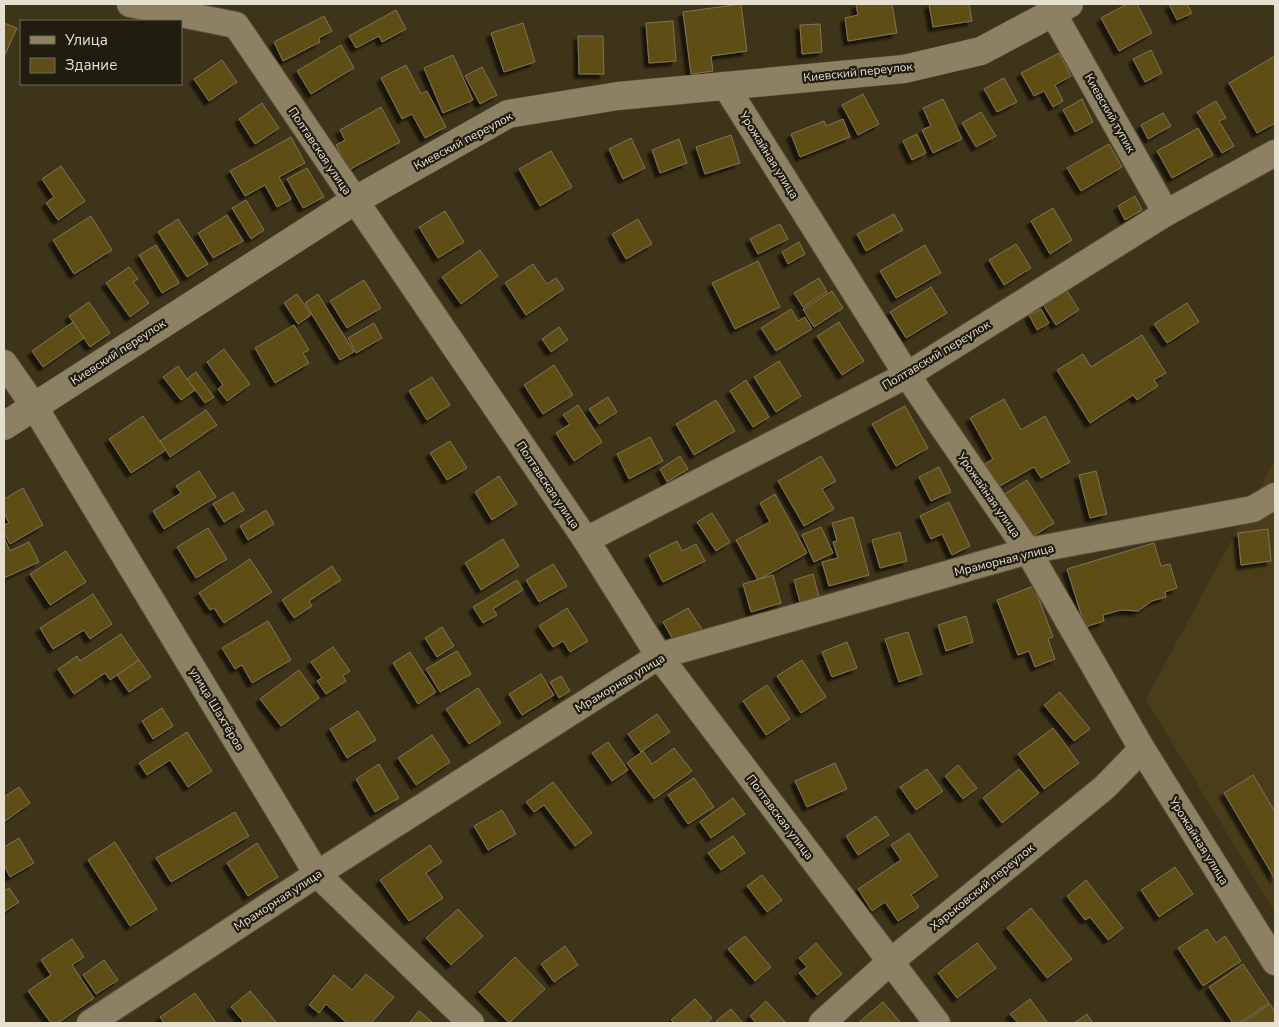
<svg xmlns="http://www.w3.org/2000/svg" width="1279" height="1027" font-family="'Nunito Sans',sans-serif">
	<style>
		.built { fill: #493d1a }
		.building { fill: #5f4e19; stroke: #7e7456; filter: url(#shadow) }
		.lines { fill: none; stroke-linecap: round; stroke-linejoin: round }
		.street-casing { stroke: #574f37; stroke-width: 28 }
		.secondary-casing { stroke: #574f37; stroke-width: 29 }
		.street { stroke: #8c8163; stroke-width: 26 }
		.secondary { stroke: #8c8163; stroke-width: 28 }
		.labels { text-anchor: middle; dominant-baseline: central; stroke-width: 4.5; stroke-linejoin: round; paint-order: stroke }
		.street-label { font-size: 12px; fill: #e5e0d0; stroke: #211c10 }
	</style>
	<defs>
		<filter id="shadow"><feDropShadow dx="-4.5" dy="4.5" stdDeviation="1" flood-color="#0009"/></filter>
	</defs>
	<rect width="100%" height="100%" fill="#3e3419"/>
	<polygon class="built" points="1275,460 1275,913 1146,699"/>
	<g class="building">
		<polygon points="741,4 747,51 711,56 713,71 691,74 683,12"/>
		<polygon points="856,4 892,4 897,33 848,41 845,18 858,15"/>
		<polygon points="929,4 969,4 972,21 933,27"/>
		<polygon points="1127,4 1137,4 1152,33 1119,51 1101,18"/>
		<polygon points="1169,4 1187,4 1192,13 1177,20"/>
		<polygon points="396,10 406,29 382,42 379,36 356,48 349,36"/>
		<polygon points="324,16 332,31 319,38 320,42 283,61 274,42"/>
		<polygon points="673,21 676,61 649,63 646,23"/>
		<polygon points="4,23 17,28 4,57"/>
		<polygon points="523,23 535,62 504,72 491,33"/>
		<polygon points="820,24 822,52 802,54 800,25"/>
		<polygon points="578,36 603,36 604,74 579,74"/>
		<polygon points="341,45 354,68 311,94 297,71"/>
		<polygon points="1151,50 1162,73 1145,82 1133,59"/>
		<polygon points="1059,53 1071,76 1055,85 1063,101 1053,107 1044,91 1034,96 1021,73"/>
		<polygon points="453,55 473,100 443,113 424,68"/>
		<polygon points="1275,56 1275,123 1257,133 1229,83"/>
		<polygon points="222,60 237,82 209,101 194,79"/>
		<polygon points="406,65 421,94 427,91 446,127 425,138 412,114 402,119 381,78"/>
		<polygon points="482,67 497,95 480,104 465,76"/>
		<polygon points="1004,78 1017,102 997,112 984,89"/>
		<polygon points="863,94 879,124 858,135 842,105"/>
		<polygon points="943,99 962,139 933,153 922,130 931,126 923,108"/>
		<polygon points="1082,99 1093,122 1075,132 1063,110"/>
		<polygon points="1216,101 1226,118 1219,121 1234,146 1222,153 1197,112"/>
		<polygon points="262,103 279,128 255,144 239,119"/>
		<polygon points="381,107 400,142 349,170 336,145 345,140 340,130"/>
		<polygon points="981,112 996,136 976,147 962,123"/>
		<polygon points="1163,113 1171,126 1148,139 1141,125"/>
		<polygon points="843,119 850,137 800,157 791,134 824,121 826,126"/>
		<polygon points="1198,128 1213,155 1172,178 1157,151"/>
		<polygon points="917,134 926,153 912,160 903,141"/>
		<polygon points="731,135 740,163 705,174 696,147"/>
		<polygon points="291,137 305,163 279,177 291,199 277,207 265,185 245,196 230,171"/>
		<polygon points="631,138 645,168 623,179 609,149"/>
		<polygon points="679,139 687,163 660,173 652,150"/>
		<polygon points="1109,144 1122,167 1081,191 1067,168"/>
		<polygon points="551,151 572,187 540,206 519,169"/>
		<polygon points="61,166 85,201 58,220 46,203 54,197 42,179"/>
		<polygon points="307,168 324,197 303,208 287,179"/>
		<polygon points="1135,196 1142,210 1125,220 1118,206"/>
		<polygon points="246,200 264,230 251,239 232,208"/>
		<polygon points="1053,208 1072,240 1050,254 1031,221"/>
		<polygon points="445,211 464,242 438,258 419,227"/>
		<polygon points="894,214 903,230 866,251 857,234"/>
		<polygon points="227,215 243,241 213,258 198,233"/>
		<polygon points="91,216 112,250 74,274 53,240"/>
		<polygon points="178,219 208,264 187,277 158,232"/>
		<polygon points="638,219 652,244 626,259 612,234"/>
		<polygon points="780,224 788,239 758,254 750,239"/>
		<polygon points="799,242 805,254 788,264 782,252"/>
		<polygon points="1016,244 1031,268 1004,285 989,260"/>
		<polygon points="156,245 179,283 162,293 139,255"/>
		<polygon points="925,245 941,273 896,298 880,271"/>
		<polygon points="480,250 498,276 461,304 442,277"/>
		<polygon points="758,261 780,307 735,329 712,283"/>
		<polygon points="533,264 547,284 556,278 564,289 526,315 505,283"/>
		<polygon points="129,267 138,279 133,282 149,303 130,317 106,283"/>
		<polygon points="819,278 827,292 803,307 794,293"/>
		<polygon points="364,280 381,308 347,328 330,301"/>
		<polygon points="931,287 947,313 906,338 890,312"/>
		<polygon points="1065,288 1079,310 1056,325 1042,303"/>
		<polygon points="832,291 843,308 814,327 803,309"/>
		<polygon points="297,294 311,315 298,324 284,303"/>
		<polygon points="318,294 354,352 340,360 305,303"/>
		<polygon points="89,302 110,333 90,347 69,316"/>
		<polygon points="1187,303 1199,322 1167,343 1154,324"/>
		<polygon points="791,309 798,321 805,317 812,329 776,351 761,328"/>
		<polygon points="1041,309 1049,323 1037,330 1029,315"/>
		<polygon points="73,322 84,338 43,367 32,351"/>
		<polygon points="839,322 864,361 842,375 817,336"/>
		<polygon points="374,323 382,338 356,353 348,338"/>
		<polygon points="294,325 309,350 303,353 309,363 275,383 255,348"/>
		<polygon points="559,327 568,340 551,352 542,339"/>
		<polygon points="1142,335 1166,373 1154,380 1158,386 1137,400 1133,395 1090,423 1057,370 1083,354 1091,367"/>
		<polygon points="224,349 250,384 227,401 218,389 223,385 207,362"/>
		<polygon points="779,361 801,396 776,412 754,377"/>
		<polygon points="554,365 573,395 543,414 524,385"/>
		<polygon points="178,366 195,390 181,400 163,377"/>
		<polygon points="196,372 214,397 205,403 187,379"/>
		<polygon points="432,377 450,405 427,420 409,391"/>
		<polygon points="746,380 769,417 753,427 730,391"/>
		<polygon points="608,397 617,412 599,424 589,409"/>
		<polygon points="1004,399 1021,430 1045,416 1070,462 1041,478 1034,467 998,487 985,464 993,459 970,418"/>
		<polygon points="716,400 735,431 694,455 676,424"/>
		<polygon points="578,405 602,442 574,461 556,433 570,424 563,415"/>
		<polygon points="905,406 928,448 896,466 872,424"/>
		<polygon points="206,410 217,425 170,457 160,441"/>
		<polygon points="143,416 166,450 131,473 109,439"/>
		<polygon points="650,437 663,461 629,479 617,454"/>
		<polygon points="450,441 467,468 447,480 430,453"/>
		<polygon points="680,456 688,469 667,482 660,469"/>
		<polygon points="821,456 836,481 822,489 834,509 804,526 778,481"/>
		<polygon points="939,467 951,492 931,501 919,477"/>
		<polygon points="199,471 216,497 164,529 153,511 181,493 176,486"/>
		<polygon points="1096,471 1107,514 1090,518 1079,475"/>
		<polygon points="499,476 517,504 492,520 475,492"/>
		<polygon points="1027,480 1054,523 1027,540 1000,497"/>
		<polygon points="23,488 43,525 10,544 4,533 4,525 9,523 4,513 4,499"/>
		<polygon points="233,492 244,510 224,522 213,504"/>
		<polygon points="775,494 807,553 758,580 736,540 770,522 760,503"/>
		<polygon points="949,502 970,546 952,555 942,534 931,539 920,516"/>
		<polygon points="266,510 274,524 248,540 240,526"/>
		<polygon points="712,513 730,542 716,551 697,522"/>
		<polygon points="853,517 869,575 829,586 822,562 838,558 833,542 837,541 832,523"/>
		<polygon points="821,527 833,553 814,562 802,535"/>
		<polygon points="208,528 227,559 196,578 177,547"/>
		<polygon points="1268,529 1271,561 1241,565 1238,533"/>
		<polygon points="900,532 907,561 880,568 872,540"/>
		<polygon points="4,537 10,551 29,542 39,562 4,578"/>
		<polygon points="503,539 519,566 481,590 465,563"/>
		<polygon points="677,541 682,551 696,544 705,561 663,582 649,555"/>
		<polygon points="1154,543 1161,566 1170,564 1177,588 1165,592 1166,597 1152,601 1138,611 1121,610 1103,615 1104,621 1085,627 1067,569"/>
		<polygon points="66,551 86,582 50,605 30,574"/>
		<polygon points="250,559 272,592 224,623 214,608 210,610 199,593"/>
		<polygon points="553,564 567,586 539,602 526,580"/>
		<polygon points="332,566 341,580 309,601 312,606 294,618 282,600"/>
		<polygon points="813,574 819,597 800,602 794,580"/>
		<polygon points="773,575 781,603 751,612 743,584"/>
		<polygon points="517,580 523,590 493,609 497,615 483,623 473,607"/>
		<polygon points="1034,586 1053,637 1048,639 1055,659 1035,667 1029,651 1018,655 997,600"/>
		<polygon points="93,594 112,624 90,639 84,630 53,649 40,628"/>
		<polygon points="567,608 588,641 570,652 563,641 553,647 539,626"/>
		<polygon points="688,608 705,634 675,643 663,622"/>
		<polygon points="966,616 973,642 946,651 938,625"/>
		<polygon points="268,621 291,660 252,683 242,665 235,669 222,648"/>
		<polygon points="442,627 454,646 437,657 425,638"/>
		<polygon points="908,632 922,674 899,682 885,639"/>
		<polygon points="121,634 139,660 110,680 105,673 74,694 58,669 77,656 80,661"/>
		<polygon points="847,642 857,668 832,677 822,652"/>
		<polygon points="333,647 350,671 343,676 346,681 326,694 317,681 322,678 311,662"/>
		<polygon points="457,651 471,674 440,692 426,669"/>
		<polygon points="410,652 436,692 418,704 393,663"/>
		<polygon points="139,660 151,677 129,692 117,675"/>
		<polygon points="802,660 826,697 801,713 777,676"/>
		<polygon points="299,670 319,698 281,726 260,699"/>
		<polygon points="541,674 554,695 522,715 509,694"/>
		<polygon points="561,676 570,691 559,698 550,682"/>
		<polygon points="767,685 790,719 766,735 743,701"/>
		<polygon points="478,688 501,723 469,744 446,709"/>
		<polygon points="1060,692 1090,729 1074,741 1044,705"/>
		<polygon points="162,708 173,726 153,739 142,721"/>
		<polygon points="358,711 376,740 347,758 330,729"/>
		<polygon points="657,714 670,732 641,752 628,734"/>
		<polygon points="1053,728 1079,763 1044,789 1018,754"/>
		<polygon points="187,732 212,771 188,787 170,760 147,775 139,763"/>
		<polygon points="432,735 450,762 416,785 398,758"/>
		<polygon points="608,742 628,770 612,781 592,753"/>
		<polygon points="674,748 692,771 654,799 627,763 643,751 652,764"/>
		<polygon points="835,763 847,789 807,807 795,781"/>
		<polygon points="379,764 399,798 375,812 356,779"/>
		<polygon points="958,765 977,788 963,799 945,776"/>
		<polygon points="927,769 943,791 916,810 900,787"/>
		<polygon points="1019,769 1039,793 1002,823 983,798"/>
		<polygon points="1253,775 1275,812 1275,879 1224,793"/>
		<polygon points="694,778 714,807 688,824 668,795"/>
		<polygon points="553,782 592,833 575,846 544,805 534,812 526,802"/>
		<polygon points="19,787 30,803 4,822 4,797"/>
		<polygon points="733,798 745,814 711,838 700,822"/>
		<polygon points="502,810 516,834 488,850 474,826"/>
		<polygon points="235,812 249,836 171,882 156,858"/>
		<polygon points="876,816 889,835 858,855 846,836"/>
		<polygon points="909,833 938,876 911,895 919,907 898,921 885,902 872,911 858,889 901,860 891,845"/>
		<polygon points="733,836 745,853 721,870 708,853"/>
		<polygon points="19,838 34,863 10,877 4,865 4,847"/>
		<polygon points="115,842 157,909 130,926 88,860"/>
		<polygon points="257,843 278,877 248,896 227,863"/>
		<polygon points="430,845 442,862 426,873 443,898 409,921 380,880"/>
		<polygon points="1175,867 1193,894 1159,917 1141,890"/>
		<polygon points="762,875 782,900 767,912 747,886"/>
		<polygon points="1086,880 1123,928 1108,940 1090,917 1085,920 1067,896"/>
		<polygon points="9,888 19,902 4,912 4,891"/>
		<polygon points="1031,908 1072,959 1047,978 1007,928"/>
		<polygon points="458,909 483,936 451,965 426,938"/>
		<polygon points="1207,929 1216,943 1225,936 1241,961 1203,986 1178,948"/>
		<polygon points="745,936 771,967 755,981 728,949"/>
		<polygon points="72,939 84,957 72,965 94,998 58,1023 51,1023 28,991 51,975 41,960"/>
		<polygon points="816,943 842,974 817,995 799,973 807,967 799,958"/>
		<polygon points="977,943 996,968 957,998 938,973"/>
		<polygon points="565,946 578,965 554,982 541,964"/>
		<polygon points="515,957 545,989 509,1023 479,992"/>
		<polygon points="104,960 118,980 96,994 83,975"/>
		<polygon points="1243,964 1269,1003 1239,1023 1233,1023 1209,987"/>
		<polygon points="366,974 394,997 371,1023 347,1023 326,1004 319,1013 309,1005 334,975 352,990"/>
		<polygon points="250,991 277,1023 241,1023 243,1021 231,1007"/>
		<polygon points="195,993 216,1023 164,1023 160,1017"/>
		<polygon points="695,999 712,1018 706,1023 674,1023 671,1020"/>
		<polygon points="1030,999 1048,1023 1018,1023 1010,1014"/>
		<polygon points="766,1001 786,1023 756,1023 750,1016"/>
		<polygon points="883,1002 901,1023 858,1023"/>
		<polygon points="1270,1004 1275,1012 1275,1023 1242,1023"/>
		<polygon points="731,1009 743,1023 718,1023 716,1021"/>
		<polygon points="419,1011 433,1023 409,1023"/>
		<polygon points="1087,1014 1093,1023 1074,1023"/>
	</g>
	<g class="lines">
		<g class="street-casing">
			<g id="street">
				<polyline points="130,4 236,25 586,540 659,656 937,1023"/>
				<polyline points="1053,13 1166,213"/>
				<polyline points="725,85 907,375 1028,551 1142,749 1275,962"/>
				<polyline points="4,363 34,406 317,874 471,1023"/>
				<polyline points="586,540 907,375 1166,213 1275,153"/>
				<polyline points="90,1023 317,874 659,656 1028,551 1253,509 1275,496"/>
				<polyline points="822,1023 890,962 1105,787 1142,749"/>
			</g>
		</g>
		<g class="secondary-casing">
			<polyline id="secondary" points="4,426 354,201 508,114 618,96 904,69 981,51 1069,4"/>
		</g>
		<use href="#street" class="street"/>
		<use href="#secondary" class="secondary"/>
	</g>
	<g class="labels">
		<g class="street-label">
			<text transform="translate(858 72) rotate(-6)">Киевский переулок</text>
			<text transform="translate(1110 113) rotate(60)">Киевский тупик</text>
			<text transform="translate(463 141) rotate(-28)">Киевский переулок</text>
			<text transform="translate(320 151) rotate(56)">Полтавская улица</text>
			<text transform="translate(769 155) rotate(58)">Урожайная улица</text>
			<text transform="translate(118 352) rotate(-33)">Киевский переулок</text>
			<text transform="translate(936 355) rotate(-31)">Полтавский переулок</text>
			<text transform="translate(548 485) rotate(56)">Полтавская улица</text>
			<text transform="translate(989 495) rotate(55)">Урожайная улица</text>
			<text transform="translate(1004 560) rotate(-14)">Мраморная улица</text>
			<text transform="translate(620 683) rotate(-31)">Мраморная улица</text>
			<text transform="translate(217 709) rotate(59)">улица Шахтёров</text>
			<text transform="translate(780 817) rotate(53)">Полтавская улица</text>
			<text transform="translate(1199 841) rotate(58)">Урожайная улица</text>
			<text transform="translate(982 887) rotate(-39)">Харьковский переулок</text>
			<text transform="translate(278 900) rotate(-33)">Мраморная улица</text>
		</g>
	</g>
	<rect width="1279" height="1027" fill="none" stroke="#e5e0d0" stroke-width="10"/>
	<rect x="20" y="20" width="162" height="65" fill="#211c10" stroke="#6f6a5d"/>
	<rect x="30" y="36" width="25" height="8" fill="#8c8163" stroke="#6f6a5d"/>
	<text x="65" y="45" font-size="15" fill="#e5e0d0">Улица</text>
	<rect x="30" y="58" width="25" height="15" fill="#5f4e19" stroke="#6f6a5d"/>
	<text x="65" y="70" font-size="15" fill="#e5e0d0">Здание</text>
</svg>
